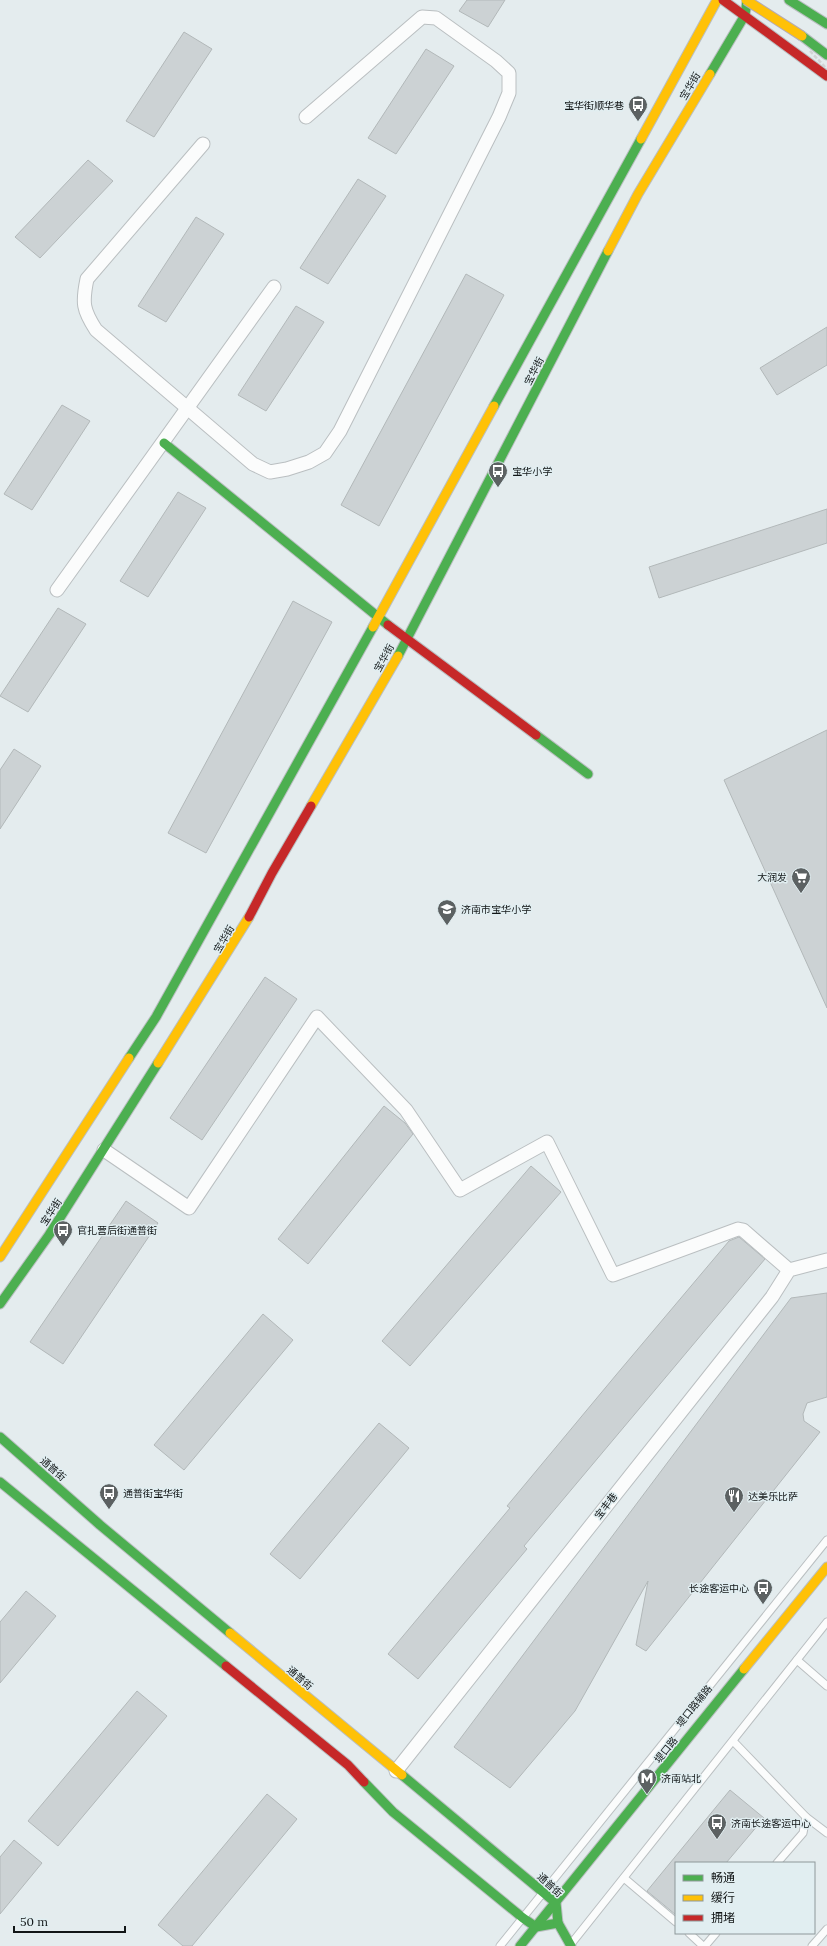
<svg xmlns="http://www.w3.org/2000/svg" width="827" height="1946" font-family="Lora,'Noto Sans SC',serif">
	<style>
		.building { fill: #ccd2d4; stroke: #b2b8b9 }
		.lines { fill: none; stroke-linecap: round; stroke-linejoin: round }
		.lane-casing { stroke: #babfc1; stroke-width: 9 }
		.street-casing { stroke: #babfc1; stroke-width: 15 }
		.fast-casing { stroke: #babfc1; stroke-width: 11 }
		.slow-casing { stroke: #babfc1; stroke-width: 11 }
		.jam-casing { stroke: #babfc1; stroke-width: 11 }
		.lane { stroke: #fbfcfc; stroke-width: 7 }
		.street { stroke: #fbfcfc; stroke-width: 13 }
		.fast { stroke: #4caf50; stroke-width: 9 }
		.slow { stroke: #ffc107; stroke-width: 9 }
		.jam { stroke: #c62828; stroke-width: 9 }
		.slow-bridge-casing { stroke: #b5abb4; stroke-width: 11; stroke-linecap: butt }
		.path-bridge { stroke: #d2d4d5; stroke-width: 2.5; stroke-dasharray: 4 2; stroke-linecap: butt }
		.slow-bridge { stroke: #ffc107; stroke-width: 9 }
		.labels { text-anchor: middle; dominant-baseline: central; stroke-width: 3; stroke-linejoin: round; paint-order: stroke }
		.street-label { font-size: 10px; fill: #121617; stroke: #e1eef1 }
		.poi-label { font-size: 10px; fill: #121617; stroke: #e1eef1; text-anchor: start }
	</style>
	<rect width="100%" height="100%" fill="#e4ecee"/>
	<g class="building">
		<polygon points="467,0 505,0 488,27 459,11"/>
		<polygon points="184,32 212,49 154,137 126,121"/>
		<polygon points="426,49 454,66 396,154 368,138"/>
		<polygon points="88,160 113,181 40,258 15,237"/>
		<polygon points="358,179 386,196 328,284 300,268"/>
		<polygon points="196,217 224,234 166,322 138,306"/>
		<polygon points="466,274 504,295 379,526 341,505"/>
		<polygon points="296,306 324,322 266,411 238,395"/>
		<polygon points="827,327 827,365 777,395 760,368"/>
		<polygon points="62,405 90,421 32,510 4,494"/>
		<polygon points="178,492 206,508 148,597 120,581"/>
		<polygon points="827,509 827,543 659,598 649,567"/>
		<polygon points="293,601 332,622 206,853 168,833"/>
		<polygon points="58,608 86,624 28,712 0,696"/>
		<polygon points="827,730 827,1008 724,780"/>
		<polygon points="14,749 41,766 0,829 0,770"/>
		<polygon points="265,977 297,999 202,1140 170,1118"/>
		<polygon points="384,1106 405,1123 413,1134 308,1264 278,1239"/>
		<polygon points="531,1166 561,1192 410,1366 382,1341"/>
		<polygon points="126,1201 158,1223 63,1364 30,1342"/>
		<polygon points="739,1237 765,1259 524,1546 527,1549 418,1679 388,1654 510,1508 507,1506 616,1375 729,1241"/>
		<polygon points="827,1293 827,1397 807,1403 803,1414 804,1421 820,1432 646,1651 636,1645 648,1581 575,1711 510,1788 454,1747 791,1298"/>
		<polygon points="263,1314 293,1340 184,1470 154,1445"/>
		<polygon points="379,1423 409,1448 300,1579 270,1554"/>
		<polygon points="26,1591 56,1616 0,1683 0,1622"/>
		<polygon points="137,1691 167,1716 58,1846 28,1821"/>
		<polygon points="730,1790 764,1818 726,1863 676,1863 676,1915 647,1891"/>
		<polygon points="267,1794 297,1819 192,1946 183,1946 158,1925"/>
		<polygon points="14,1840 42,1863 0,1914 0,1857"/>
	</g>
	<g class="lines">
		<g class="lane-casing">
			<g id="lane">
				<polyline points="797,1660 827,1686"/>
				<polyline points="733,1741 806,1817 803,1833 777,1863"/>
				<polyline points="806,1817 827,1833"/>
				<polyline points="624,1878 676,1922"/>
				<polyline points="689,1933 703,1946"/>
				<polyline points="571,1944 827,1622"/>
				<polyline points="500,1946 827,1540"/>
				<polyline points="705,1946 716,1933"/>
				<polyline points="812,1946 827,1929"/>
			</g>
		</g>
		<g class="street-casing">
			<g id="street">
				<path d="M203,144L87,279C82,303 83,310 96,330L253,464L270,472L287,469L309,462L325,453L340,431L499,117L509,93V73L496,61L436,18L422,17L306,117"/>
				<polyline points="57,590 274,287"/>
				<polyline points="104,1150 189,1208 317,1017 406,1110 460,1190 547,1142 613,1275 738,1229 743,1230 789,1270"/>
				<polyline points="396,1771 772,1297 789,1270 827,1260"/>
			</g>
		</g>
		<g class="fast-casing">
			<g id="fast">
				<polyline points="789,0 827,24"/>
				<polyline points="802,36 827,55"/>
				<polyline points="710,74 745,15 747,1"/>
				<polyline points="494,406 641,139"/>
				<polyline points="164,443 388,625"/>
				<polyline points="398,656 608,251"/>
				<polyline points="536,735 588,774"/>
				<polyline points="129,1058 156,1017 373,627"/>
				<polyline points="0,1304 49,1235 158,1063"/>
				<polyline points="0,1437 100,1525 230,1633"/>
				<polyline points="0,1482 226,1666"/>
				<polyline points="364,1782 393,1812 523,1918 536,1927 558,1923 556,1903 402,1775"/>
				<polyline points="558,1923 571,1946"/>
				<polyline points="520,1946 744,1669"/>
			</g>
		</g>
		<g class="slow-casing">
			<g id="slow">
				<polyline points="641,139 717,0"/>
				<polyline points="608,251 638,194 710,74"/>
				<polyline points="373,627 494,406"/>
				<polyline points="311,806 398,656"/>
				<polyline points="158,1063 249,917"/>
				<polyline points="0,1257 129,1058"/>
				<polyline points="230,1633 402,1775"/>
				<polyline points="744,1669 827,1567"/>
			</g>
		</g>
		<g class="jam-casing">
			<g id="jam">
				<polyline points="723,0 827,76"/>
				<polyline points="388,625 536,735"/>
				<polyline points="249,917 272,873 311,806"/>
				<polyline points="226,1666 348,1765 364,1782"/>
			</g>
		</g>
		<use href="#lane" class="lane"/>
		<use href="#street" class="street"/>
		<use href="#fast" class="fast"/>
		<use href="#slow" class="slow"/>
		<use href="#jam" class="jam"/>
		<g class="slow-bridge-casing">
			<polyline id="slow-bridge" points="746,0 802,36"/>
		</g>
		<polyline class="path-bridge" points="810,51 827,69"/>
		<use href="#slow-bridge" class="slow-bridge"/>
	</g>
	<defs>
		<g id="bus-pin" transform="scale(1)"><path d="M0 17L-7.5 6A9.5 9.5 0 1 1 7.5 6Z" fill="#5c6162" stroke="#e1eef1"/><path d="M-5-6H5V4H4V6H2V4H-2V6H-4V4H-5ZM-3.5-4V0h7V-4ZM-3.5 1.2v1.5H-2V1.2ZM2 1.2v1.5H3.5V1.2Z" fill="#fff"/></g>
		<g id="supermarket-pin" transform="scale(1)"><path d="M0 17L-7.5 6A9.5 9.5 0 1 1 7.5 6Z" fill="#5c6162" stroke="#e1eef1"/><path d="M-6-5.5h2.5l.6 2H6L4.5 2H-2.5L-4.4-4H-6ZM-1.5 3.2a1.3 1.3 0 1 0 .1 0ZM3 3.2a1.3 1.3 0 1 0 .1 0Z" fill="#fff"/></g>
		<g id="school-pin" transform="scale(1)"><path d="M0 17L-7.5 6A9.5 9.5 0 1 1 7.5 6Z" fill="#5c6162" stroke="#e1eef1"/><path d="M0-5L7-2L0 1L-7-2ZM-4 1L0 2.5L4 1V4Q0 6-4 4Z" fill="#fff"/></g>
		<g id="restaurant-pin" transform="scale(1)"><path d="M0 17L-7.5 6A9.5 9.5 0 1 1 7.5 6Z" fill="#5c6162" stroke="#e1eef1"/><path d="M-5-6h1v4h1v-4h1v4h1v-4h1v5L-1.5 .5V6h-2V.5L-5-1ZM5-6V6H3V1.5H1.5Q1.5-4 5-6Z" fill="#fff"/></g>
		<g id="metro-pin" transform="scale(1)"><path d="M0 17L-7.5 6A9.5 9.5 0 1 1 7.5 6Z" fill="#5c6162" stroke="#e1eef1"/><path d="M-5.5 5V-5H-3L0 0L3-5H5.5V5H3V-.5L0 4L-3-.5V5Z" fill="#fff"/></g>
	</defs>
	<g fill-rule="evenodd">
		<use href="#bus-pin" x="638" y="105"/>
		<use href="#bus-pin" x="498" y="471"/>
		<use href="#supermarket-pin" x="801" y="877"/>
		<use href="#school-pin" x="447" y="909"/>
		<use href="#bus-pin" x="63" y="1230"/>
		<use href="#bus-pin" x="109" y="1493"/>
		<use href="#restaurant-pin" x="734" y="1496"/>
		<use href="#bus-pin" x="763" y="1588"/>
		<use href="#metro-pin" x="647" y="1778"/>
		<use href="#bus-pin" x="717" y="1823"/>
	</g>
	<g class="labels">
		<g class="street-label">
			<text transform="translate(690 86) rotate(-59)">宝华街</text>
			<text transform="translate(534 371) rotate(-63)">宝华街</text>
			<text transform="translate(384 658) rotate(-61)">宝华街</text>
			<text transform="translate(224 939) rotate(-59)">宝华街</text>
			<text transform="translate(51 1212) rotate(-57)">宝华街</text>
			<text transform="translate(53 1469) rotate(41)">通普街</text>
			<text transform="translate(606 1506) rotate(-52)">宝丰巷</text>
			<text transform="translate(300 1678) rotate(40)">通普街</text>
			<text transform="translate(694 1706) rotate(-51)">堤口路辅路</text>
			<text transform="translate(666 1750) rotate(-51)">堤口路</text>
			<text transform="translate(550 1885) rotate(42)">通普街</text>
		</g>
		<g class="poi-label">
			<text x="624" y="105" text-anchor="end">宝华街顺华巷</text>
			<text x="512" y="471">宝华小学</text>
			<text x="787" y="877" text-anchor="end">大润发</text>
			<text x="461" y="909">济南市宝华小学</text>
			<text x="77" y="1230">官扎营后街通普街</text>
			<text x="123" y="1493">通普街宝华街</text>
			<text x="748" y="1496">达美乐比萨</text>
			<text x="749" y="1588" text-anchor="end">长途客运中心</text>
			<text x="661" y="1778">济南站北</text>
			<text x="731" y="1823">济南长途客运中心</text>
		</g>
	</g>
	<rect x="675" y="1862" width="140" height="72" fill="#e1eef1" stroke="#8e989a"/>
	<rect x="683" y="1875" width="20" height="6" fill="#4caf50" stroke="#8e989a"/>
	<text x="711" y="1882" font-size="12" fill="#121617">畅通</text>
	<rect x="683" y="1895" width="20" height="6" fill="#ffc107" stroke="#8e989a"/>
	<text x="711" y="1902" font-size="12" fill="#121617">缓行</text>
	<rect x="683" y="1915" width="20" height="6" fill="#c62828" stroke="#8e989a"/>
	<text x="711" y="1922" font-size="12" fill="#121617">拥堵</text>
	<path d="M14 1926v6h111v-6" fill="none" stroke="#121617" stroke-width="2"/>
	<text x="20" y="1926" font-size="12" fill="#121617" stroke="#e1eef1" stroke-width="3" paint-order="stroke">50 m</text>
</svg>
